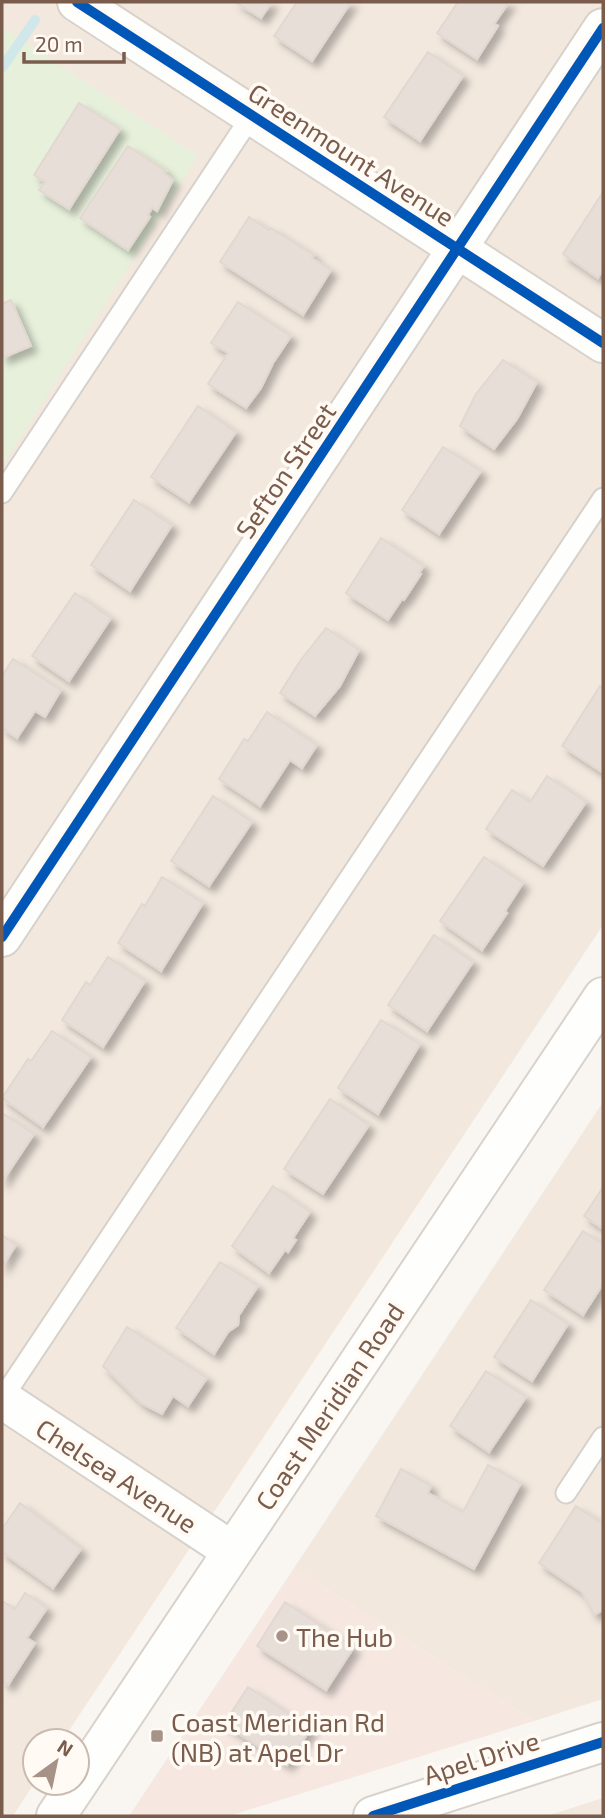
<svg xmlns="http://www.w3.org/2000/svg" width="605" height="1818" font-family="'Exo 2',sans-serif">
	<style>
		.residential { fill: #f2e8de }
		.commercial { fill: #f6e8e1 }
		.green { fill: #e7f0db }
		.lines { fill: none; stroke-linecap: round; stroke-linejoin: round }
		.stream { stroke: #d0e8ea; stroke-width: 10 }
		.building { fill: #e6ded7; stroke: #e2d8d2; stroke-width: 2; filter: url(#shadow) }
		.lane-casing { stroke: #d7d1cb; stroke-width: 23 }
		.street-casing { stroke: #d7d1cb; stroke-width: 42 }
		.secondary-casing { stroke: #d9d2cb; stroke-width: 42 }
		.lane { stroke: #fefefd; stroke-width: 19 }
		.street { stroke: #fefefd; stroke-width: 38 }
		.secondary { stroke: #fefefd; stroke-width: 38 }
		.cycleway-casing { stroke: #fffaf3; stroke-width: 15 }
		.cycleway { stroke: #0057b8; stroke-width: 10 }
		.poi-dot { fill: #a69286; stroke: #fffaf3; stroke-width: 2.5 }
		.labels { text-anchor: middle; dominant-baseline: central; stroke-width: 7; stroke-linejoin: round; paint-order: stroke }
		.street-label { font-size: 26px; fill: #7a5c4d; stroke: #fffaf3 }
		.poi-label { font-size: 26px; fill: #7a5c4d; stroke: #fffaf3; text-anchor: start }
	</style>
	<defs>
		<filter id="shadow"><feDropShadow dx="6" dy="6" stdDeviation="3.5" flood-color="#0004"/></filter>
	</defs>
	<rect width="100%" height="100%" fill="#f9f5f0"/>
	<g class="residential">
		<polygon points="2,2 603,2 603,925 62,1741 35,1741 35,1782 13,1816 2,1816"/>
		<polygon points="603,1102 603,1699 534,1721 294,1568"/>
		<polygon points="603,1798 603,1816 547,1816"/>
	</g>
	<polygon class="commercial" points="294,1568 534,1721 229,1816 129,1816"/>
	<polygon class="green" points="2,27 198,156 2,467"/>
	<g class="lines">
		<polyline class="stream" points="2,68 35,20"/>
	</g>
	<g class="building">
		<polygon points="235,2 272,2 261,18"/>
		<polygon points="297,2 351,2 312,61 274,36"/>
		<polygon points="458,2 509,2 494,24 498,26 477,59 437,33"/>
		<polygon points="428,52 463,76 420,141 384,117"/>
		<polygon points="79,103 120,129 69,209 39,190 45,182 34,175"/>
		<polygon points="128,146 166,171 164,173 173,180 157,211 152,208 148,215 150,217 128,250 80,218"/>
		<polygon points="603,192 603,270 598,278 563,254"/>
		<polygon points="249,217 269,230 271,228 314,255 312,258 331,270 303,315 220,262"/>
		<polygon points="11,300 31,346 2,358 2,304"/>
		<polygon points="238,302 291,336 273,363 261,388 246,408 208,384 228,353 211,343"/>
		<polygon points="503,360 537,382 517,419 494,449 460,426 476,394"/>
		<polygon points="198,406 236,432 189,502 151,477"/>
		<polygon points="443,447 481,471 439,534 402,510"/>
		<polygon points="134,500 172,525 130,591 91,565"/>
		<polygon points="381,538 424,566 419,573 421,574 404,600 402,599 388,620 346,593"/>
		<polygon points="75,593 111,618 69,681 32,656"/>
		<polygon points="326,628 359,650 340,686 315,716 280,693 300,661"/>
		<polygon points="13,659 61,690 45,717 35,711 17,738 2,728 2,676"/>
		<polygon points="600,686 603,688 603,773 562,746"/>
		<polygon points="267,712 317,745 302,768 290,760 260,806 219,779 244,739 248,741"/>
		<polygon points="547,776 586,802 543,866 486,829 512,790 530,802"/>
		<polygon points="213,796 252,822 209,886 171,861"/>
		<polygon points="484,857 523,883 505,911 507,913 482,950 440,921"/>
		<polygon points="162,877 203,903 161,971 118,943 142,904 145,906"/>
		<polygon points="434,935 473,962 427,1031 388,1005"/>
		<polygon points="108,957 145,981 103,1047 62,1020 86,982 90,985"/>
		<polygon points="381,1020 420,1044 378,1114 338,1088"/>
		<polygon points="52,1031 91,1057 43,1127 2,1098 28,1059 31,1061"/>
		<polygon points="330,1099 369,1125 323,1194 284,1169"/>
		<polygon points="2,1113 34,1134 2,1182"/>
		<polygon points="273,1186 310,1212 293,1238 296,1240 288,1252 285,1250 269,1273 232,1246"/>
		<polygon points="603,1187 603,1229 584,1216"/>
		<polygon points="583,1231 603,1244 603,1284 583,1315 544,1290"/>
		<polygon points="2,1235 16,1245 2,1267"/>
		<polygon points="220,1262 258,1286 239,1315 238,1325 228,1332 214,1354 176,1328"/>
		<polygon points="531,1300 568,1324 532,1381 494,1357"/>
		<polygon points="127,1327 207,1378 188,1406 173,1396 162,1414 142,1404 103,1366"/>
		<polygon points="486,1371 526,1397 489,1452 450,1426"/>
		<polygon points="488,1465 521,1483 474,1569 376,1516 401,1469 431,1486 428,1493 463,1512"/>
		<polygon points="20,1503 81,1549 53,1588 2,1552 2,1529"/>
		<polygon points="576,1506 603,1524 603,1610 594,1615 582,1592 539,1563"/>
		<polygon points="25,1593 47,1608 27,1638 35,1643 8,1685 2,1681 2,1605 4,1602 15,1609"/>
		<polygon points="285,1602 354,1647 326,1690 257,1646"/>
		<polygon points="248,1687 311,1728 287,1765 224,1724"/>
	</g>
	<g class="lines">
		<g class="lane-casing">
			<g id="lane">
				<polyline points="2,493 252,115"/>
				<polyline points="2,1399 603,498"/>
				<polyline points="566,1493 603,1437"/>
			</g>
		</g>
		<g class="street-casing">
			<g id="street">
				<polyline points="2,937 603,28"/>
				<polyline points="2,1399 232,1551"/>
			</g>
		</g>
		<g class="secondary-casing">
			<g id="secondary">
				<polyline points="77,2 603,343"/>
				<polyline points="56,1816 603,997"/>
				<polyline points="373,1816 603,1742"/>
			</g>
		</g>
		<use href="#lane" class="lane"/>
		<use href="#street" class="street"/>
		<use href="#secondary" class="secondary"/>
		<g class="cycleway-casing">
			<g id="cycleway">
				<polyline points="77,2 603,343"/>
				<polyline points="2,937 603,28"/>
				<polyline points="373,1816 603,1742"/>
			</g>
		</g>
		<use href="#cycleway" class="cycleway"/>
	</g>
	<g class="poi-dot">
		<circle cx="282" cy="1636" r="7"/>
		<rect x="150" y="1729" width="14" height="14" rx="3.5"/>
	</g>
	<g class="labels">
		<g class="street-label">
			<text transform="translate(352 154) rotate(33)">Greenmount Avenue</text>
			<text transform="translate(285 470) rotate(-56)">Sefton Street</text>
			<text transform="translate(329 1406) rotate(-56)">Coast Meridian Road</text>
			<text transform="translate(117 1475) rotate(33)">Chelsea Avenue</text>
			<text transform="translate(481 1757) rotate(-18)">Apel Drive</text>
		</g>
		<g class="poi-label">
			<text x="296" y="1636">The Hub</text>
			<text x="171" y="1721">Coast Meridian Rd<tspan x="171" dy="30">(NB) at Apel Dr</tspan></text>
		</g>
	</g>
	<rect width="605" height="1818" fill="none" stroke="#7a5c4d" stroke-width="7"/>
	<g transform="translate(56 1762) rotate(33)"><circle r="33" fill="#fffaf3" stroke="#cabbb1" stroke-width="2"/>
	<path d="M0-5L12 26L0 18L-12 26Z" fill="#a69286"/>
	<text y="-10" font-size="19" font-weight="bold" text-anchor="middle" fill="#7a5c4d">N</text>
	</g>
	<path d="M24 52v10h100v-10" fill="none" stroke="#7a5c4d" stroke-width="3.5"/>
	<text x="35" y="52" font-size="21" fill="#7a5c4d" stroke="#fffaf3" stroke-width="5" paint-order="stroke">20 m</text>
</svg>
